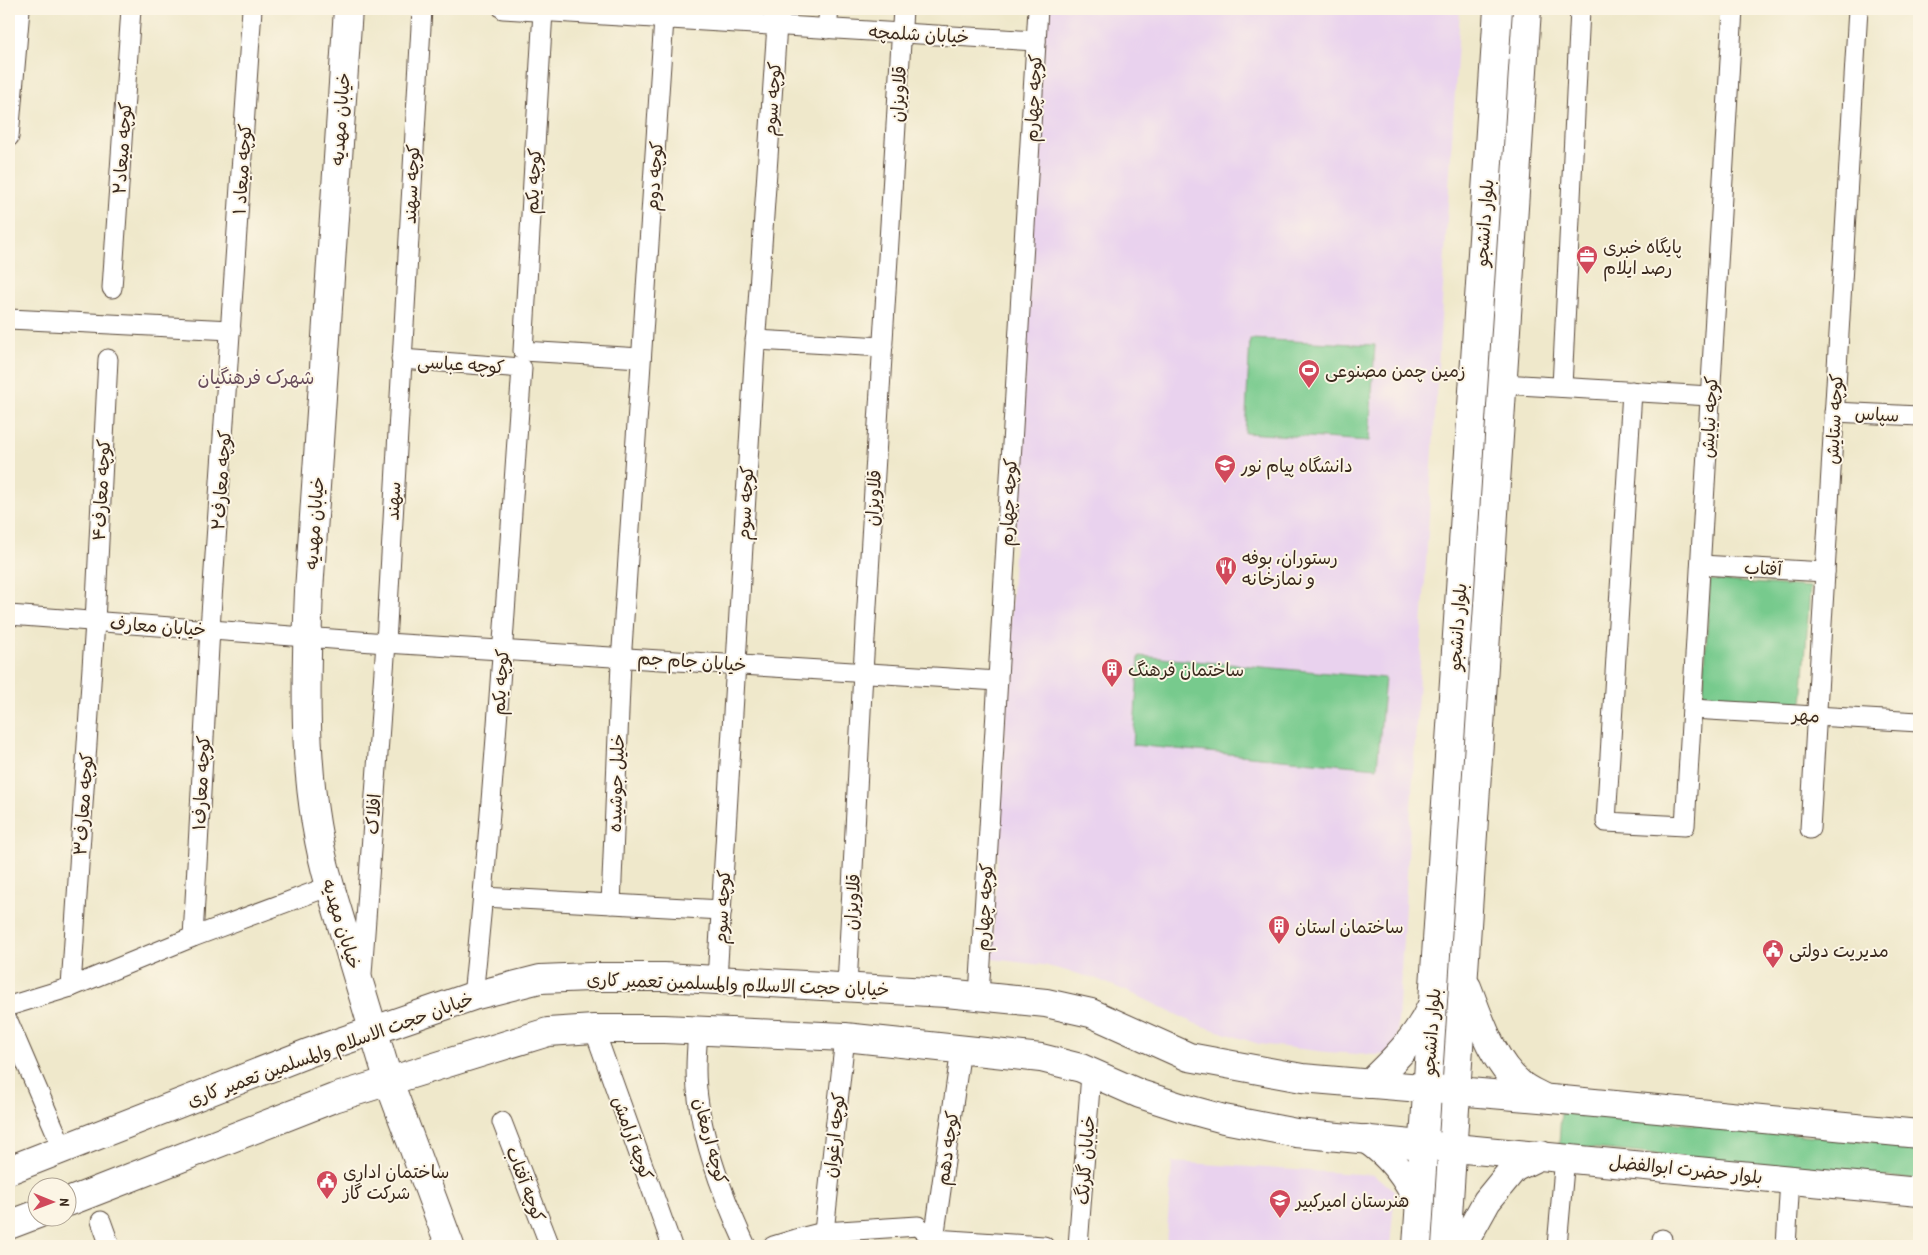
<svg xmlns="http://www.w3.org/2000/svg" width="1928" height="1255" font-family="'Patrick Hand','Playpen Sans Arabic',sans-serif">
	<style>
		.built { fill: #e9d2ee }
		.green { fill: #77ca8d; stroke: #597a56 }
		.lines { fill: none; stroke-linecap: round; stroke-linejoin: round }
		.street-casing { stroke: #564638; stroke-width: 21 }
		.secondary-casing { stroke: #564638; stroke-width: 30 }
		.street { stroke: #fff; stroke-width: 19 }
		.secondary { stroke: #fff; stroke-width: 28 }
		.labels { text-anchor: middle; dominant-baseline: central; stroke-width: 4; stroke-linejoin: round; paint-order: stroke }
		.street-label { font-size: 18px; fill: #3b2a1e; stroke: #fcf5e5 }
		.poi-label { font-size: 18px; fill: #3b2a1e; stroke: #fcf5e5; text-anchor: start }
		.neighbourhood-label { font-size: 19px; fill: #694e5d; stroke: #fcf5e5 }
	</style>
	<rect width="100%" height="100%" fill="#fcf5e5"/>
	<filter id="ink" filterUnits="userSpaceOnUse"><feTurbulence type="fractalNoise" baseFrequency=".02" numOctaves="2"/><feDisplacementMap in="SourceGraphic" scale="10" xChannelSelector="R" yChannelSelector="G"/><feConvolveMatrix kernelMatrix="1 2 1 2 8 2 1 2 1" color-interpolation-filters="sRGB"/></filter>
	<filter id="wash" filterUnits="userSpaceOnUse"><feTurbulence type="fractalNoise" baseFrequency=".0096" numOctaves="4" result="noise"/><feDisplacementMap in="SourceGraphic" scale="20" xChannelSelector="R" yChannelSelector="G"/><feGaussianBlur stdDeviation="1.12" result="paint"/><feColorMatrix in="noise" values="0 0 0 0 0 0 0 0 0 0 0 0 0 0 0 0 0 1.4 0 .05"/><feComposite in="paint" operator="in"/></filter>
	<g filter="url(#wash)">
		<rect width="100%" height="100%" fill="#efe8cb"/>
		<g class="built">
			<polygon points="1044,9 1460,9 1396,1053 1376,1055 1327,1052 1259,1044 1196,1024 1138,996 1097,979 1044,965 992,959"/>
			<polygon points="1172,1162 1374,1175 1395,1191 1390,1246 1166,1246"/>
		</g>
		<g class="green">
			<polygon points="1250,339 1375,345 1369,441 1245,433"/>
			<polygon points="1710,580 1810,587 1802,705 1703,698"/>
			<polygon points="1139,656 1385,678 1377,768 1133,745"/>
			<polygon points="1561,1112 1919,1146 1919,1180 1559,1145"/>
		</g>
	</g>
	<g filter="url(#ink)">
		<g class="lines">
			<g class="street-casing">
				<g id="street">
					<polyline points="503,9 1036,41"/>
					<polyline points="543,11 523,351 641,358"/>
					<polyline points="827,29 829,9"/>
					<polyline points="9,137 20,9"/>
					<polyline points="112,288 131,9"/>
					<polyline points="9,319 231,330"/>
					<polyline points="755,340 883,347"/>
					<path d="M401,359L522,368C507,577 495,787 473,996"/>
					<polyline points="1503,384 1710,396"/>
					<polyline points="1562,387 1580,9"/>
					<polyline points="1632,391 1606,822 1685,826 1733,9"/>
					<polyline points="1834,412 1919,416"/>
					<polyline points="1701,565 1825,572"/>
					<polyline points="9,615 386,643 998,681"/>
					<polyline points="1692,709 1919,722"/>
					<polyline points="1810,829 1858,9"/>
					<polyline points="483,897 722,910"/>
					<polyline points="611,904 621,663 664,19"/>
					<polyline points="193,937 210,629 252,9"/>
					<polyline points="362,974 386,643 422,9"/>
					<polyline points="717,980 754,362 777,25"/>
					<polyline points="71,987 95,622 108,359"/>
					<polyline points="847,987 863,672 903,9"/>
					<polyline points="979,996 1038,9"/>
					<polyline points="9,1006 71,987 193,937 330,886"/>
					<polyline points="9,1023 63,1149"/>
					<polyline points="594,1029 672,1246"/>
					<path d="M698,1031C697,1044 696,1057 696,1069C696,1128 722,1194 746,1246"/>
					<polyline points="502,1122 550,1246"/>
					<polyline points="101,1221 110,1246"/>
					<polyline points="824,1232 845,1037"/>
					<polyline points="773,1246 796,1239 824,1232 918,1226 934,1239 1044,1246"/>
					<polyline points="936,1246 934,1239 961,1049"/>
					<polyline points="1078,1246 1091,1074"/>
					<polyline points="1557,1246 1565,1157"/>
					<polyline points="1662,1246 1662,1239"/>
					<polyline points="1786,1246 1790,1179"/>
				</g>
			</g>
			<g class="secondary-casing">
				<g id="secondary">
					<path d="M348,9L309,591C305,689 302,791 330,886L389,1082L450,1246"/>
					<path d="M1467,987C1480,1020 1492,1061 1520,1084C1527,1090 1537,1094 1544,1098"/>
					<path d="M1369,1084C1393,1061 1418,1037 1431,1007"/>
					<path d="M1366,1139C1391,1156 1408,1178 1419,1205"/>
					<polyline points="9,1170 308,1053 473,996 540,979 590,977 664,977 946,993 1046,1003 1091,1013 1189,1057 1302,1078 1563,1100 1919,1134"/>
					<polyline points="68,1202 334,1098 548,1032 594,1029 664,1029 845,1037 1041,1058 1081,1068 1140,1094 1180,1107 1224,1119 1296,1133 1919,1192"/>
					<polyline points="9,1225 38,1214"/>
					<polyline points="1417,1246 1498,9"/>
					<polyline points="1446,1246 1527,9"/>
					<polyline points="1462,1246 1487,1201 1514,1168 1541,1155"/>
				</g>
			</g>
			<use href="#street" class="street"/>
			<use href="#secondary" class="secondary"/>
		</g>
	</g>
	<defs>
		<g id="office-pin" transform="scale(1.125)"><path d="M0 17L-7.5 6A9.5 9.5 0 1 1 7.5 6Z" fill="#d1495b" stroke="#fcf5e5"/><path d="M-6-3h4V-5.5h4V-3h4V5H-6ZM-1-4.5V-3h2v-1.5ZM-6 0V1H6V0Z" fill="#fff"/></g>
		<g id="stadium-pin" transform="scale(1.125)"><path d="M0 17L-7.5 6A9.5 9.5 0 1 1 7.5 6Z" fill="#d1495b" stroke="#fcf5e5"/><path d="M0-5a6.5 5 0 1 0 0 10a6.5 5 0 1 0 0-10ZM-3.5-1.8h7v3.6h-7Z" fill="#fff"/></g>
		<g id="university-pin" transform="scale(1.125)"><path d="M0 17L-7.5 6A9.5 9.5 0 1 1 7.5 6Z" fill="#d1495b" stroke="#fcf5e5"/><path d="M0-5L7-2L0 1L-7-2ZM-4 1L0 2.5L4 1V4Q0 6-4 4Z" fill="#fff"/></g>
		<g id="restaurant-pin" transform="scale(1.125)"><path d="M0 17L-7.5 6A9.5 9.5 0 1 1 7.5 6Z" fill="#d1495b" stroke="#fcf5e5"/><path d="M-5-6h1v4h1v-4h1v4h1v-4h1v5L-1.5 .5V6h-2V.5L-5-1ZM5-6V6H3V1.5H1.5Q1.5-4 5-6Z" fill="#fff"/></g>
		<g id="building-pin" transform="scale(1.125)"><path d="M0 17L-7.5 6A9.5 9.5 0 1 1 7.5 6Z" fill="#d1495b" stroke="#fcf5e5"/><path d="M-4-6H4V6H1V3H-1V6H-4ZM-2.5-4.3h1.7v1.8h-1.7ZM.8-4.3h1.7v1.8H.8ZM-2.5-1h1.7V.8h-1.7ZM.8-1h1.7V.8H.8Z" fill="#fff"/></g>
		<g id="civic-pin" transform="scale(1.125)"><path d="M0 17L-7.5 6A9.5 9.5 0 1 1 7.5 6Z" fill="#d1495b" stroke="#fcf5e5"/><path d="M-.6-6.5H3V-4.5H.6V-3L4-1V1h2V6H-6V1h2V-1L-.6-3ZM-1.2 2.5V6h2.4V2.5Z" fill="#fff"/></g>
		<g id="school-pin" transform="scale(1.125)"><path d="M0 17L-7.5 6A9.5 9.5 0 1 1 7.5 6Z" fill="#d1495b" stroke="#fcf5e5"/><path d="M0-5L7-2L0 1L-7-2ZM-4 1L0 2.5L4 1V4Q0 6-4 4Z" fill="#fff"/></g>
	</defs>
	<g fill-rule="evenodd">
		<use href="#office-pin" x="1587" y="256"/>
		<use href="#stadium-pin" x="1309" y="370"/>
		<use href="#university-pin" x="1225" y="465"/>
		<use href="#restaurant-pin" x="1226" y="567"/>
		<use href="#building-pin" x="1112" y="669"/>
		<use href="#building-pin" x="1279" y="926"/>
		<use href="#civic-pin" x="1773" y="950"/>
		<use href="#civic-pin" x="327" y="1181"/>
		<use href="#school-pin" x="1280" y="1200"/>
	</g>
	<g class="labels">
		<g class="street-label">
			<text transform="translate(919 34) rotate(3)">خیابان شلمچه</text>
			<text transform="translate(898 94) rotate(-87)">قلاویزان</text>
			<text transform="translate(1033 98) rotate(-87)">کوچه چهارم</text>
			<text transform="translate(772 99) rotate(-86)">کوچه سوم</text>
			<text transform="translate(340 119) rotate(-86)">خیابان مهدیه</text>
			<text transform="translate(122 148) rotate(-86)">کوچه میعاد۲</text>
			<text transform="translate(242 169) rotate(-86)">کوچه میعاد ۱</text>
			<text transform="translate(654 176) rotate(-86)">کوچه دوم</text>
			<text transform="translate(533 181) rotate(-87)">کوچه یکم</text>
			<text transform="translate(411 184) rotate(-87)">کوچه سهند</text>
			<text transform="translate(1484 223) rotate(-86)">بلوار دانشجو</text>
			<text transform="translate(461 364) rotate(4)">کوچه عباسی</text>
			<text transform="translate(1877 414) rotate(3)">سپاس</text>
			<text transform="translate(1709 417) rotate(-87)">كوچه نيايش</text>
			<text transform="translate(1834 419) rotate(-87)">کوچه ستایش</text>
			<text transform="translate(221 480) rotate(-86)">کوچه معارف۲</text>
			<text transform="translate(101 490) rotate(-87)">کوچه معارف۴</text>
			<text transform="translate(873 498) rotate(-87)">قلاویزان</text>
			<text transform="translate(393 501) rotate(-87)">سهند</text>
			<text transform="translate(1008 502) rotate(-87)">کوچه چهارم</text>
			<text transform="translate(745 503) rotate(-87)">کوچه سوم</text>
			<text transform="translate(314 523) rotate(-86)">خیابان مهدیه</text>
			<text transform="translate(1763 568) rotate(3)">آفتاب</text>
			<text transform="translate(158 626) rotate(4)">خیابان معارف</text>
			<text transform="translate(1457 627) rotate(-86)">بلوار دانشجو</text>
			<text transform="translate(692 661) rotate(4)">خیابان جام جم</text>
			<text transform="translate(500 682) rotate(-86)">کوچه یکم</text>
			<text transform="translate(1806 715) rotate(3)">مهر</text>
			<text transform="translate(201 783) rotate(-87)">کوچه معارف۱</text>
			<text transform="translate(616 783) rotate(-88)">خلیل جوشیده</text>
			<text transform="translate(83 804) rotate(-86)">کوچه معارف۳</text>
			<text transform="translate(373 814) rotate(-86)">افلاک</text>
			<text transform="translate(852 902) rotate(-87)">قلاویزان</text>
			<text transform="translate(722 907) rotate(-87)">کوچه سوم</text>
			<text transform="translate(984 907) rotate(-87)">کوچه چهارم</text>
			<text transform="translate(342 924) rotate(73)">خیابان مهدیه</text>
			<text transform="translate(738 984) rotate(2)">خیابان حجت الاسلام والمسلمین تعمیر کاری</text>
			<text transform="translate(1431 1032) rotate(-86)">بلوار دانشجو</text>
			<text transform="translate(330 1049) rotate(-20)">خیابان حجت الاسلام والمسلمین تعمیر کاری</text>
			<text transform="translate(834 1135) rotate(-84)">کوچه ارغوان</text>
			<text transform="translate(633 1138) rotate(70)">کوچه آرامش</text>
			<text transform="translate(711 1141) rotate(75)">کوچه ارمغان</text>
			<text transform="translate(947 1148) rotate(-82)">کوچه دهم</text>
			<text transform="translate(1085 1160) rotate(-86)">خیابان گلرنگ</text>
			<text transform="translate(1686 1169) rotate(6)">بلوار حضرت ابوالفضل</text>
			<text transform="translate(526 1184) rotate(69)">کوچه آفتاب</text>
		</g>
		<g class="poi-label">
			<text x="1603" y="246">پایگاه خبری<tspan x="1603" dy="21">رصد ایلام</tspan></text>
			<text x="1325" y="370">زمین چمن مصنوعی</text>
			<text x="1241" y="465">دانشگاه پیام نور</text>
			<text x="1242" y="557">رستوران، بوفه<tspan x="1242" dy="21">و نمازخانه</tspan></text>
			<text x="1128" y="669">ساختمان فرهنگ</text>
			<text x="1295" y="926">ساختمان استان</text>
			<text x="1789" y="950">مدیریت دولتی</text>
			<text x="343" y="1171">ساختمان اداری<tspan x="343" dy="21">شرکت گاز</tspan></text>
			<text x="1296" y="1200">هنرستان امیرکبیر</text>
		</g>
		<g class="neighbourhood-label">
			<text x="256" y="377">شهرک فرهنگیان</text>
		</g>
	</g>
	<rect width="1928" height="1255" fill="none" stroke="#fcf5e5" stroke-width="30"/>
	<g transform="translate(52 1202) rotate(91)"><circle r="24" fill="#fcf5e5" stroke="#afa495"/>
	<path d="M0-4L9 19L0 12L-9 19Z" fill="#d1495b"/>
	<text y="-8" font-size="14" font-weight="bold" text-anchor="middle" fill="#3b2a1e">N</text>
	</g>
</svg>
